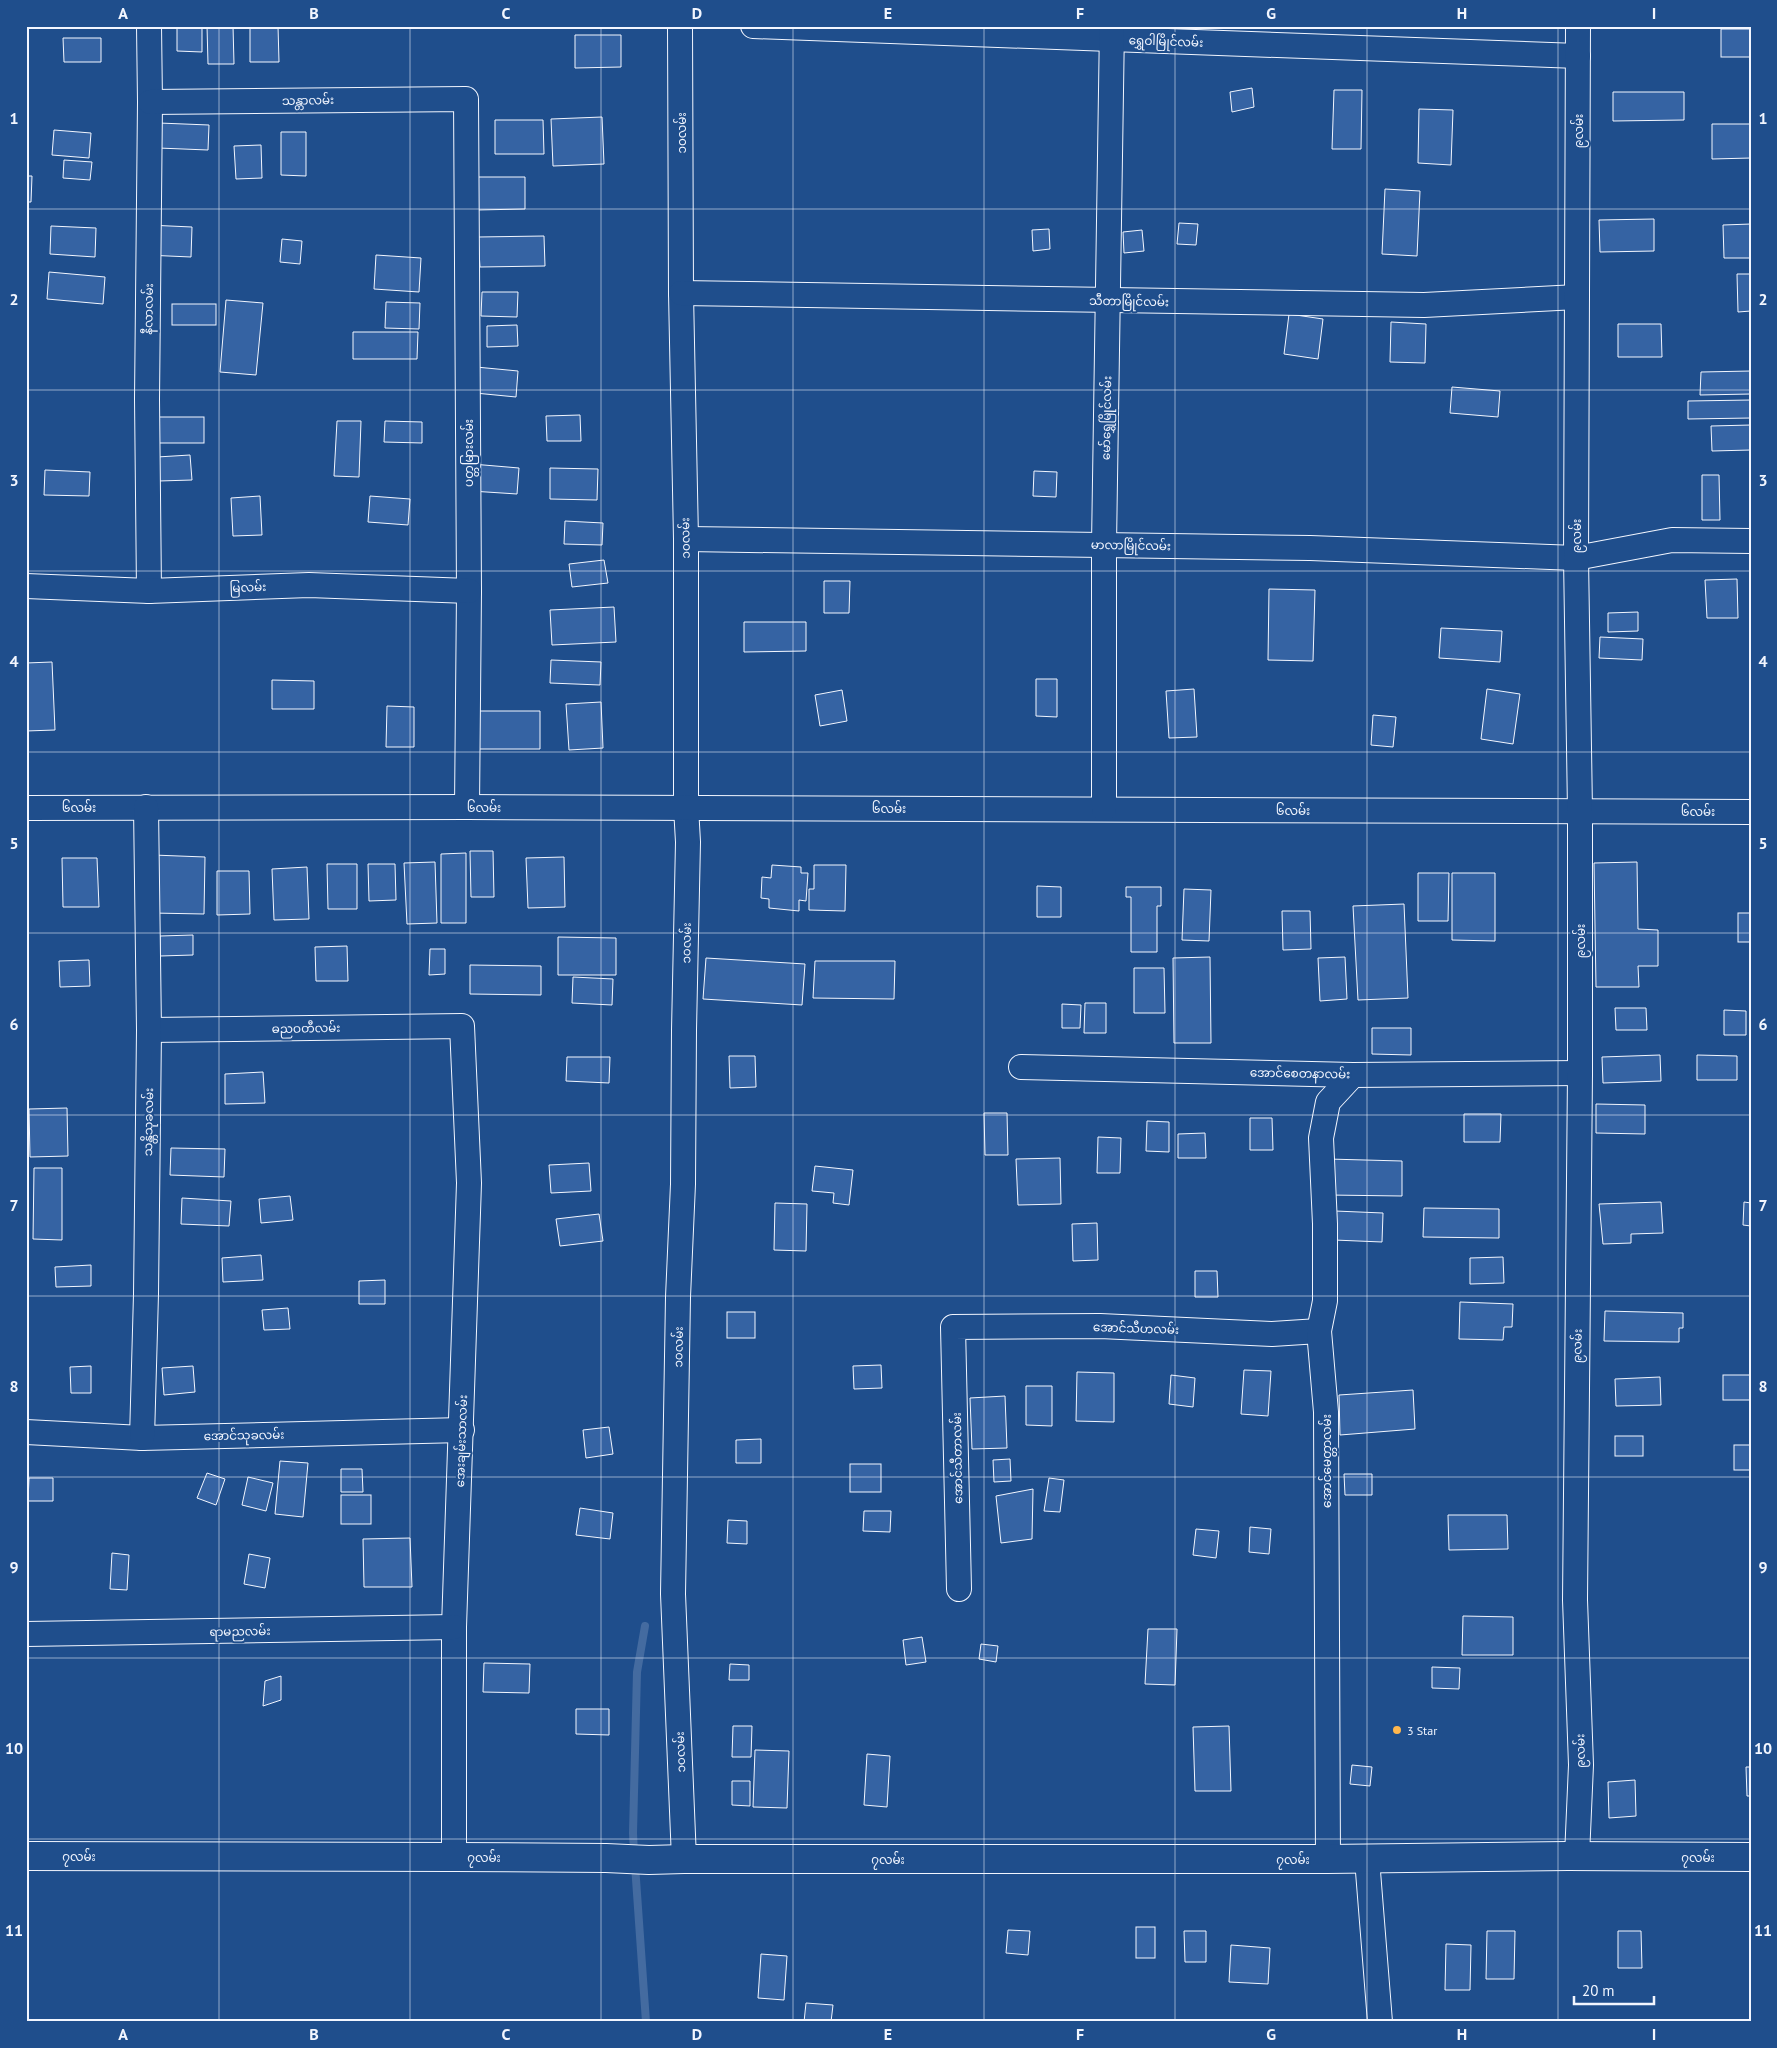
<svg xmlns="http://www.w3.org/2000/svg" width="1777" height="2048" font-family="'PT Sans','Noto Sans Myanmar',sans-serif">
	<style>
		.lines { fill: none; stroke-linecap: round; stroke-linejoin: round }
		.stream { stroke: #446ba0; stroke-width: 8 }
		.building { fill: #3563a3; stroke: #f2f6ff }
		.street-casing { stroke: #f2f6ff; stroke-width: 26 }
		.secondary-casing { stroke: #f2f6ff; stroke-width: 30 }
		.street { stroke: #1f4e8c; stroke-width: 24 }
		.secondary { stroke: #1f4e8c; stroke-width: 28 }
		.grid { fill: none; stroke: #f2f6ff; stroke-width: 1; stroke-opacity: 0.55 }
		.poi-dot { fill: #ffb74d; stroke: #1f4e8c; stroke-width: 2 }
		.labels { text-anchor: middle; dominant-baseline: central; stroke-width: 4; stroke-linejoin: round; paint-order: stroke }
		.street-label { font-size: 12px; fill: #f2f6ff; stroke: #1f4e8c }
		.poi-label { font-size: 12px; fill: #f2f6ff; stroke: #1f4e8c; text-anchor: start }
		.neatline { fill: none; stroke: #f2f6ff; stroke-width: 2 }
		.grid-label { font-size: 16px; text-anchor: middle; font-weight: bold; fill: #f2f6ff }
	</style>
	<rect width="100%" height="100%" fill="#1f4e8c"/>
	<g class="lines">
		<g class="stream">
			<polyline points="634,1854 633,1833 637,1672 645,1626"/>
			<polyline points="635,1865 646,2022"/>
		</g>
	</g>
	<g class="building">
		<polygon points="177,26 202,26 202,52 177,51"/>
		<polygon points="207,26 233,26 234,64 208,64"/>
		<polygon points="250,26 278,26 279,62 250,62"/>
		<rect x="1721" y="29" width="30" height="28"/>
		<polygon points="575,35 621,35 621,67 575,68"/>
		<polygon points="63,38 101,38 101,62 64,62"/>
		<polygon points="1252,88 1254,107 1232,112 1230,92"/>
		<polygon points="1334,90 1362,90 1361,149 1332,149"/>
		<polygon points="1613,92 1684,92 1684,120 1613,121"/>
		<polygon points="1419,109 1453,110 1451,165 1418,163"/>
		<polygon points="602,117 604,164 553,166 551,119"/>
		<polygon points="495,120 543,120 544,154 495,154"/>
		<polygon points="159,123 209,125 208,150 158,148"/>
		<polygon points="1712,124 1751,124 1751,158 1712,159"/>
		<polygon points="54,130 91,133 89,158 52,155"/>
		<polygon points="281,132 306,132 306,176 281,175"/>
		<polygon points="261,145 262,178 236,179 234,146"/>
		<polygon points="64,160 92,162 90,180 63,178"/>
		<polygon points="26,176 32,176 31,202 26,202"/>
		<polygon points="476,177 525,177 525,209 476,210"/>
		<polygon points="1385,189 1420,191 1417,256 1382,254"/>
		<polygon points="1654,219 1654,251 1600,252 1599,220"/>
		<polygon points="1179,223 1198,224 1196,245 1177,244"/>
		<polygon points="1751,224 1751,258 1724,258 1723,225"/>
		<polygon points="148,225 192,227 191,257 146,255"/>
		<polygon points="51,226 96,228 95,257 50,254"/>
		<polygon points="1049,229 1050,249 1033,251 1032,230"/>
		<polygon points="1142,230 1144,251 1124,253 1123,232"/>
		<polygon points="544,236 545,266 480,267 478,237"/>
		<polygon points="282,239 302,241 300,264 280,262"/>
		<polygon points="376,255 421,258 419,292 374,289"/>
		<polygon points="49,272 105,277 103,304 47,299"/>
		<polygon points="1737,274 1751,274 1751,311 1738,312"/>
		<polygon points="482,292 518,292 517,317 481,316"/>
		<polygon points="226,300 263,303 256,375 220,372"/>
		<polygon points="386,302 420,303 419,329 385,328"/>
		<rect x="172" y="304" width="44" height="21"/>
		<polygon points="1289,314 1323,319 1318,359 1284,354"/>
		<polygon points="1391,322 1426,324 1425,363 1390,362"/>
		<polygon points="1618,324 1661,324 1662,357 1618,357"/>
		<polygon points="517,325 518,346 487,347 487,326"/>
		<polygon points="353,332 418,332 417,359 353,359"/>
		<polygon points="476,367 518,371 516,397 475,393"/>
		<polygon points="1751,371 1751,394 1700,395 1701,372"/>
		<polygon points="1452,387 1500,391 1498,417 1450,413"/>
		<polygon points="1751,400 1751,418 1688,419 1688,401"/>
		<polygon points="580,415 581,441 547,441 546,416"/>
		<rect x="156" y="417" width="48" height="26"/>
		<polygon points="337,421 361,421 359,477 334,476"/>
		<polygon points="385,421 422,422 422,443 384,442"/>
		<polygon points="1751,425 1751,450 1712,451 1711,426"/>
		<polygon points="190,455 192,480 159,481 157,457"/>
		<polygon points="472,464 519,468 517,494 471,491"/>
		<polygon points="550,468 598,469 597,500 550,499"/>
		<polygon points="45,470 90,472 89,496 44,495"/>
		<polygon points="1034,471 1057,472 1056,497 1033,496"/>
		<polygon points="1702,475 1719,475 1720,520 1702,520"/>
		<polygon points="260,496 262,535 233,536 231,498"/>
		<polygon points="370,496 410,499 408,525 368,522"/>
		<polygon points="565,521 603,523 602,545 564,544"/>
		<polygon points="604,560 608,583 572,587 569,564"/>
		<polygon points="1737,579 1738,618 1707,618 1705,580"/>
		<polygon points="824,581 850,581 849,613 824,613"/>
		<polygon points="1269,589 1315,590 1313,661 1268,660"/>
		<polygon points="614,607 616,642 552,645 550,610"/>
		<polygon points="1638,612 1638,631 1608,632 1608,613"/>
		<polygon points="744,622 806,622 806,651 744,652"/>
		<polygon points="1441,628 1502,631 1500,662 1439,658"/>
		<polygon points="1600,637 1643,639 1642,660 1599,658"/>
		<polygon points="551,660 601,662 600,685 550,683"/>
		<polygon points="52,662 55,730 26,731 26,663"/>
		<polygon points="1036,679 1057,679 1057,717 1036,716"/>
		<polygon points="272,680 314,681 314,709 272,709"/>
		<polygon points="1194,689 1197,737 1169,738 1166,691"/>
		<polygon points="1487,689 1520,694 1513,744 1481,739"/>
		<polygon points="842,690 847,721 820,726 815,695"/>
		<polygon points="601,702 603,748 569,750 566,704"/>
		<polygon points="387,706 414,707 414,747 386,747"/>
		<polygon points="473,711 540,711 540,749 474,749"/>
		<polygon points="1373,715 1396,717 1393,747 1371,745"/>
		<polygon points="470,851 493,851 494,897 471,897"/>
		<polygon points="466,853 466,923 441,923 441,854"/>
		<polygon points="153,855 205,857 204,914 152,913"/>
		<polygon points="564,857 565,907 528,908 526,858"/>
		<polygon points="62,858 97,858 99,907 63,907"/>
		<polygon points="435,862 437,923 407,924 404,863"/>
		<polygon points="1637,862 1638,929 1658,930 1658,966 1638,966 1639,987 1596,987 1594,863"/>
		<polygon points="327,864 357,864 357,909 328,909"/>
		<polygon points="368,864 395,864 396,900 369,901"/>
		<polygon points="772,865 801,867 801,873 808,873 806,901 799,900 799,911 769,908 769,899 761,898 762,877 771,878"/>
		<polygon points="814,865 846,865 845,911 809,910 809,889 814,889"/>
		<polygon points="307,867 309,919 274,920 272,869"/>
		<polygon points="217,871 249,871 250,914 217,915"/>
		<polygon points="1418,873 1449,873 1448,921 1418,921"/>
		<polygon points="1452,873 1495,873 1495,941 1452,940"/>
		<polygon points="1037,886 1061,887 1061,917 1037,917"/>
		<polygon points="1126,887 1161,887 1161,906 1157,906 1157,952 1131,952 1131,897 1126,897"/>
		<polygon points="1184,889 1211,890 1209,941 1182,940"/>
		<polygon points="1404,904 1408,998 1358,1000 1353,906"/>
		<polygon points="1282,911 1310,911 1311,949 1283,950"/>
		<rect x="1738" y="913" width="13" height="29"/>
		<polygon points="193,935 193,955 160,956 160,936"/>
		<polygon points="558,937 616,938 616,975 558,975"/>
		<polygon points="347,946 348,981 316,981 315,947"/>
		<polygon points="430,949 445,949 445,974 429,975"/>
		<polygon points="1210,957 1211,1043 1174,1043 1173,958"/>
		<polygon points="1345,957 1347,999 1320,1001 1318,958"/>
		<polygon points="706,958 805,964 802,1005 703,999"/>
		<polygon points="89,960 90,986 60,987 59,961"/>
		<polygon points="815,961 895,961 894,999 813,998"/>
		<polygon points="470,965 541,966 541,995 470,994"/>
		<polygon points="1134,968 1164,968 1165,1013 1134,1013"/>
		<polygon points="573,977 613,979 612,1005 572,1003"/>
		<polygon points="1085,1003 1106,1003 1106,1033 1084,1033"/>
		<polygon points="1062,1004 1081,1005 1080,1028 1062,1028"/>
		<polygon points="1615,1008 1646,1008 1647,1030 1616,1030"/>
		<polygon points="1724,1010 1746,1011 1746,1035 1724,1035"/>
		<polygon points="1372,1028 1411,1028 1411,1055 1372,1054"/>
		<polygon points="1660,1055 1661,1081 1603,1083 1602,1057"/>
		<polygon points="1697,1055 1737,1056 1737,1080 1697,1080"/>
		<polygon points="729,1056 755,1056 756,1087 730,1088"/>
		<polygon points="567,1057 610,1057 609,1083 566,1081"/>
		<polygon points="263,1072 265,1103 225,1104 225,1074"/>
		<polygon points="1596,1104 1645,1105 1645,1134 1596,1133"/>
		<polygon points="67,1108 68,1156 30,1157 29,1109"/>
		<polygon points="984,1113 1007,1113 1008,1155 985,1155"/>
		<polygon points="1464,1114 1501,1114 1500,1142 1464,1142"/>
		<polygon points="1250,1118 1272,1118 1273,1150 1250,1150"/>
		<polygon points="1147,1121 1169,1122 1169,1152 1146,1151"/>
		<polygon points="1205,1133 1206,1158 1178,1158 1178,1134"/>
		<polygon points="1098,1137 1121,1138 1120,1173 1097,1173"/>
		<polygon points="171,1148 225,1149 224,1177 170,1175"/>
		<polygon points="1060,1158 1061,1204 1018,1205 1016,1159"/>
		<polygon points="1328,1159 1402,1161 1402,1196 1328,1195"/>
		<polygon points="589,1163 591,1191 551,1193 549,1165"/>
		<polygon points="815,1166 853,1170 849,1205 833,1203 834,1193 812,1191"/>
		<polygon points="34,1168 62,1168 62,1240 33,1239"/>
		<polygon points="290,1196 293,1220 261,1223 259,1199"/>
		<polygon points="182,1198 231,1201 229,1226 181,1224"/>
		<polygon points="1661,1202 1663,1233 1631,1234 1631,1243 1603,1244 1599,1204"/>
		<polygon points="1744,1202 1751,1203 1751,1226 1743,1225"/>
		<polygon points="775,1203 807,1204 806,1251 774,1250"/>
		<polygon points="1424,1208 1499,1209 1499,1238 1423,1237"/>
		<polygon points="1335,1211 1383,1213 1382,1242 1334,1240"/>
		<polygon points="599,1214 603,1241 560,1246 556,1219"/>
		<polygon points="1097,1223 1098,1260 1073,1261 1072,1224"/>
		<polygon points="261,1255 263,1280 223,1282 222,1258"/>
		<polygon points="1503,1257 1504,1283 1470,1284 1470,1258"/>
		<polygon points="91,1265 91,1286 56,1287 55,1267"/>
		<polygon points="1195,1271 1217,1271 1218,1297 1195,1297"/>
		<polygon points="385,1280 385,1304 359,1304 359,1281"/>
		<polygon points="1460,1302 1513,1304 1512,1327 1504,1327 1503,1340 1459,1339"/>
		<polygon points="288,1308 290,1329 264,1330 262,1310"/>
		<polygon points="1605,1311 1683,1313 1683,1328 1679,1328 1679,1342 1604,1341"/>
		<rect x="727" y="1312" width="28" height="26"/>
		<polygon points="881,1365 882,1388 854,1389 853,1366"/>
		<polygon points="91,1366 91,1393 71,1393 70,1367"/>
		<polygon points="193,1366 195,1392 164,1395 162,1368"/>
		<polygon points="1244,1370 1271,1371 1268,1416 1241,1414"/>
		<polygon points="1077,1372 1114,1373 1114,1422 1076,1421"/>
		<polygon points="1171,1375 1195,1378 1193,1407 1169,1404"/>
		<rect x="1723" y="1375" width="28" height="25"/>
		<polygon points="1660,1377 1661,1405 1616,1406 1615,1379"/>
		<polygon points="1026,1386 1052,1386 1052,1426 1026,1425"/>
		<polygon points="1413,1390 1415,1429 1340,1435 1339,1395"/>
		<polygon points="1005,1396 1007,1448 972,1449 970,1398"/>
		<polygon points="609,1427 613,1454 586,1458 583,1430"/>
		<rect x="1615" y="1436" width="28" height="20"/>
		<polygon points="761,1439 761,1463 736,1463 736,1440"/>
		<rect x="1734" y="1445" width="17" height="25"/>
		<polygon points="1010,1459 1011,1481 994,1482 993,1460"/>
		<polygon points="280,1461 308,1463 303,1517 275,1514"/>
		<rect x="850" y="1464" width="31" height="28"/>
		<polygon points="341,1469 362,1469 363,1492 341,1492"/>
		<polygon points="207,1473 225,1479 216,1505 197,1498"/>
		<polygon points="1344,1474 1372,1474 1372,1495 1345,1495"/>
		<polygon points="248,1477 273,1483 266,1511 242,1505"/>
		<polygon points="29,1478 53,1478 53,1501 28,1501"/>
		<polygon points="1049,1478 1064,1480 1060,1512 1044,1511"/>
		<polygon points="1033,1489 1032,1539 1001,1543 996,1496"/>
		<rect x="341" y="1495" width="30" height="29"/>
		<polygon points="580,1508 613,1513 610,1539 576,1535"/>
		<polygon points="864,1511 891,1511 890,1532 863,1531"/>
		<polygon points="1448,1515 1507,1515 1508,1549 1449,1550"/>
		<polygon points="728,1520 747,1521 747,1544 727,1543"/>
		<polygon points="1250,1527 1271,1529 1269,1554 1249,1552"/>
		<polygon points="1196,1529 1219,1531 1216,1558 1193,1555"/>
		<polygon points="410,1538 412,1587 364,1587 363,1539"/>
		<polygon points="112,1553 129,1555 127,1590 110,1589"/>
		<polygon points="249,1554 270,1558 265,1588 244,1584"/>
		<polygon points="1463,1616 1513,1617 1513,1655 1462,1655"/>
		<polygon points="1148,1629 1177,1629 1175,1685 1145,1684"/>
		<polygon points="922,1637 926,1662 906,1665 903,1640"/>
		<polygon points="981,1644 998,1646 996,1662 979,1659"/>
		<polygon points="484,1663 530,1664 529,1693 483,1692"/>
		<polygon points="730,1664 749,1665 749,1680 729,1680"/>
		<polygon points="1432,1667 1460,1668 1459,1689 1432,1688"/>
		<polygon points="281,1676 281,1700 263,1706 265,1681"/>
		<polygon points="576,1709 609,1709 609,1735 576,1734"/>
		<polygon points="733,1726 752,1726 751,1757 732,1757"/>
		<polygon points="1229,1726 1231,1791 1195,1791 1193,1727"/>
		<polygon points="755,1750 789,1751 787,1808 753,1807"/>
		<polygon points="867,1754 890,1756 887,1807 864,1805"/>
		<polygon points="1352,1765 1372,1767 1370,1786 1350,1784"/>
		<polygon points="1746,1767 1751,1767 1751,1796 1747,1796"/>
		<polygon points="1635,1780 1636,1816 1609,1818 1608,1782"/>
		<polygon points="732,1781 750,1781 750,1806 732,1805"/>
		<rect x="1136" y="1927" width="19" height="31"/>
		<polygon points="1008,1930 1030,1931 1028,1955 1006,1953"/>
		<polygon points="1184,1931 1206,1931 1206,1962 1185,1962"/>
		<polygon points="1487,1931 1515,1931 1514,1979 1486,1979"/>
		<polygon points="1618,1931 1641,1931 1642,1968 1618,1968"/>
		<polygon points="1446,1944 1471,1945 1470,1990 1445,1990"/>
		<polygon points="1231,1945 1270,1948 1268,1984 1229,1982"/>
		<polygon points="761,1954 787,1956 784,2000 758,1998"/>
		<polygon points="806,2003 833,2005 831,2022 804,2022"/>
	</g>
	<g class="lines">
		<g class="street-casing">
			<g id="street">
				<polyline points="149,26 150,102 147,399 149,591"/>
				<polyline points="680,26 681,293 686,539 686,807 688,842 684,1030 683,1184 678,1297 673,1594 684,1859"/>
				<polyline points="753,26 1578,56"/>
				<polyline points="150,102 466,99 469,591 467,807"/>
				<polyline points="681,293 1424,305 1577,297"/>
				<polyline points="686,539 1310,548 1576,558 1672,540 1751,541"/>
				<polyline points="26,586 149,591 309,585 469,591"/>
				<polyline points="26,808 467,807 1751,812"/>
				<polyline points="1104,809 1104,545 1112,26"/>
				<polyline points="149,1030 462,1026 469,1183 454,1627 454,1857"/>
				<polyline points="1021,1067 1353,1075 1580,1073"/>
				<polyline points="26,1432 142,1438 462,1430"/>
				<polyline points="142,1438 146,1294 149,1030 146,807"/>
				<polyline points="959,1589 953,1327 1100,1326 1272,1334 1319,1331"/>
				<polyline points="26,1634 454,1627"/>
				<polyline points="1577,1856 1581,1765 1575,1600 1580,1073 1580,811 1576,558 1578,26"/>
				<polyline points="1328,1859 1326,1412 1319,1331 1325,1301 1325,1224 1321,1138 1328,1102 1353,1075"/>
				<polyline points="1367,1859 1380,2022"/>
			</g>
		</g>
		<g class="secondary-casing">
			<polyline id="secondary" points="26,1856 454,1857 606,1858 649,1860 684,1859 1328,1859 1568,1856 1751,1857"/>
		</g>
		<use href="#street" class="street"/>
		<use href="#secondary" class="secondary"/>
	</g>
	<path class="grid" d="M219,26V2022M410,26V2022M601,26V2022M793,26V2022M984,26V2022M1175,26V2022M1367,26V2022M1558,26V2022M26,209H1751M26,390H1751M26,571H1751M26,752H1751M26,933H1751M26,1115H1751M26,1296H1751M26,1477H1751M26,1658H1751M26,1839H1751"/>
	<circle class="poi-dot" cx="1397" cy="1730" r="5"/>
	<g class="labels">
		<g class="street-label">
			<text transform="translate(1166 41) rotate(2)">ရွှေဝါမြိုင်လမ်း</text>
			<text transform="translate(308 100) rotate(-1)">သန္တာလမ်း</text>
			<text transform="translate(1578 131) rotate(-90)">၉လမ်း</text>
			<text transform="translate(681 133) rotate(-90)">၁၀လမ်း</text>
			<text transform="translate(1129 301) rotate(1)">သီတာမြိုင်လမ်း</text>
			<text transform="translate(148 309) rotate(-89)">နီလာလမ်း</text>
			<text transform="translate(1106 418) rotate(-89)">မော်ရွှေမြိုင်လမ်း</text>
			<text transform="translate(468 453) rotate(-90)">ပတ္တမြားလမ်း</text>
			<text transform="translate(1576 536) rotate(-90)">၉လမ်း</text>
			<text transform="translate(685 538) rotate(-91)">၁၀လမ်း</text>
			<text transform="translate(1131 545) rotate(1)">မာလာမြိုင်လမ်း</text>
			<text transform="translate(248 587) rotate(-2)">မြလမ်း</text>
			<text x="79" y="807">၆လမ်း</text>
			<text x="484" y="807">၆လမ်း</text>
			<text x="889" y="808">၆လမ်း</text>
			<text x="1293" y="810">၆လမ်း</text>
			<text x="1698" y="811">၆လမ်း</text>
			<text transform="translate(1580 941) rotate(-90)">၉လမ်း</text>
			<text transform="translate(686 943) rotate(-89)">၁၀လမ်း</text>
			<text transform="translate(306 1028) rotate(-1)">ဓညဝတီလမ်း</text>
			<text transform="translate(1300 1073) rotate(1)">အောင်စေတနာလမ်း</text>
			<text transform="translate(148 1122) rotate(-89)">သန္တိသုခလမ်း</text>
			<text transform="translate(1136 1328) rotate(2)">အောင်သီဟလမ်း</text>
			<text transform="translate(1577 1346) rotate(-89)">၉လမ်း</text>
			<text transform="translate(678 1347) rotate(-89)">၁၀လမ်း</text>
			<text transform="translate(244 1435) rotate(-1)">အောင်သုခလမ်း</text>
			<text transform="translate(461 1441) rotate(-88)">အေးချမ်းသာလမ်း</text>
			<text transform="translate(957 1458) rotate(-91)">အောင်သီတာလမ်း</text>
			<text transform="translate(1326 1461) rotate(-90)">အောင်မေတ္တာလမ်း</text>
			<text transform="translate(240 1631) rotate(-1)">ရာမညလမ်း</text>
			<text transform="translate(1580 1751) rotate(-91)">၉လမ်း</text>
			<text transform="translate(680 1752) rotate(-92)">၁၀လမ်း</text>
			<text x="79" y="1856">၇လမ်း</text>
			<text x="484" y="1857">၇လမ်း</text>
			<text x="1698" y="1857">၇လမ်း</text>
			<text x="888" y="1859">၇လမ်း</text>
			<text x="1293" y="1859">၇လမ်း</text>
		</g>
		<g class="poi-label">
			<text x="1407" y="1730">3 Star</text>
		</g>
	</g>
	<rect width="1777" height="2048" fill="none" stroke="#1f4e8c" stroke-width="55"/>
	<path d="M1574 1996v8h80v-8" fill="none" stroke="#f2f6ff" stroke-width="2.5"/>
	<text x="1582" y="1996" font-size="15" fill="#f2f6ff" stroke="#1f4e8c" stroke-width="4" paint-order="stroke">20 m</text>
	<rect x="28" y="28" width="1722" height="1992" class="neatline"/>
	<g class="grid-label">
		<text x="123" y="19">A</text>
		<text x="314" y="19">B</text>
		<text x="506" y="19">C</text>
		<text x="697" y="19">D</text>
		<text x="888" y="19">E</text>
		<text x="1080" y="19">F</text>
		<text x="1271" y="19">G</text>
		<text x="1462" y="19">H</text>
		<text x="1654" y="19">I</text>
		<text x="14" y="124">1</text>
		<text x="1763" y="124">1</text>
		<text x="14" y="305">2</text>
		<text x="1763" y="305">2</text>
		<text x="14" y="486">3</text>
		<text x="1763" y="486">3</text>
		<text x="14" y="667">4</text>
		<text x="1763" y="667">4</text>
		<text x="14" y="849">5</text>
		<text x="1763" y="849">5</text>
		<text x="14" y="1030">6</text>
		<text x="1763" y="1030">6</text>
		<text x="14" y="1211">7</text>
		<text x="1763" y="1211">7</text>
		<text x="14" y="1392">8</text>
		<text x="1763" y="1392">8</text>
		<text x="14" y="1573">9</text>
		<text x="1763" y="1573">9</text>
		<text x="14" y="1754">10</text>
		<text x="1763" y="1754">10</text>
		<text x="14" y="1936">11</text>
		<text x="1763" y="1936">11</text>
		<text x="123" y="2040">A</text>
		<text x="314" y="2040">B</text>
		<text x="506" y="2040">C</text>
		<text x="697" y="2040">D</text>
		<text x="888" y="2040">E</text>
		<text x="1080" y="2040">F</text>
		<text x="1271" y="2040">G</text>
		<text x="1462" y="2040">H</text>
		<text x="1654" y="2040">I</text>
	</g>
</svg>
